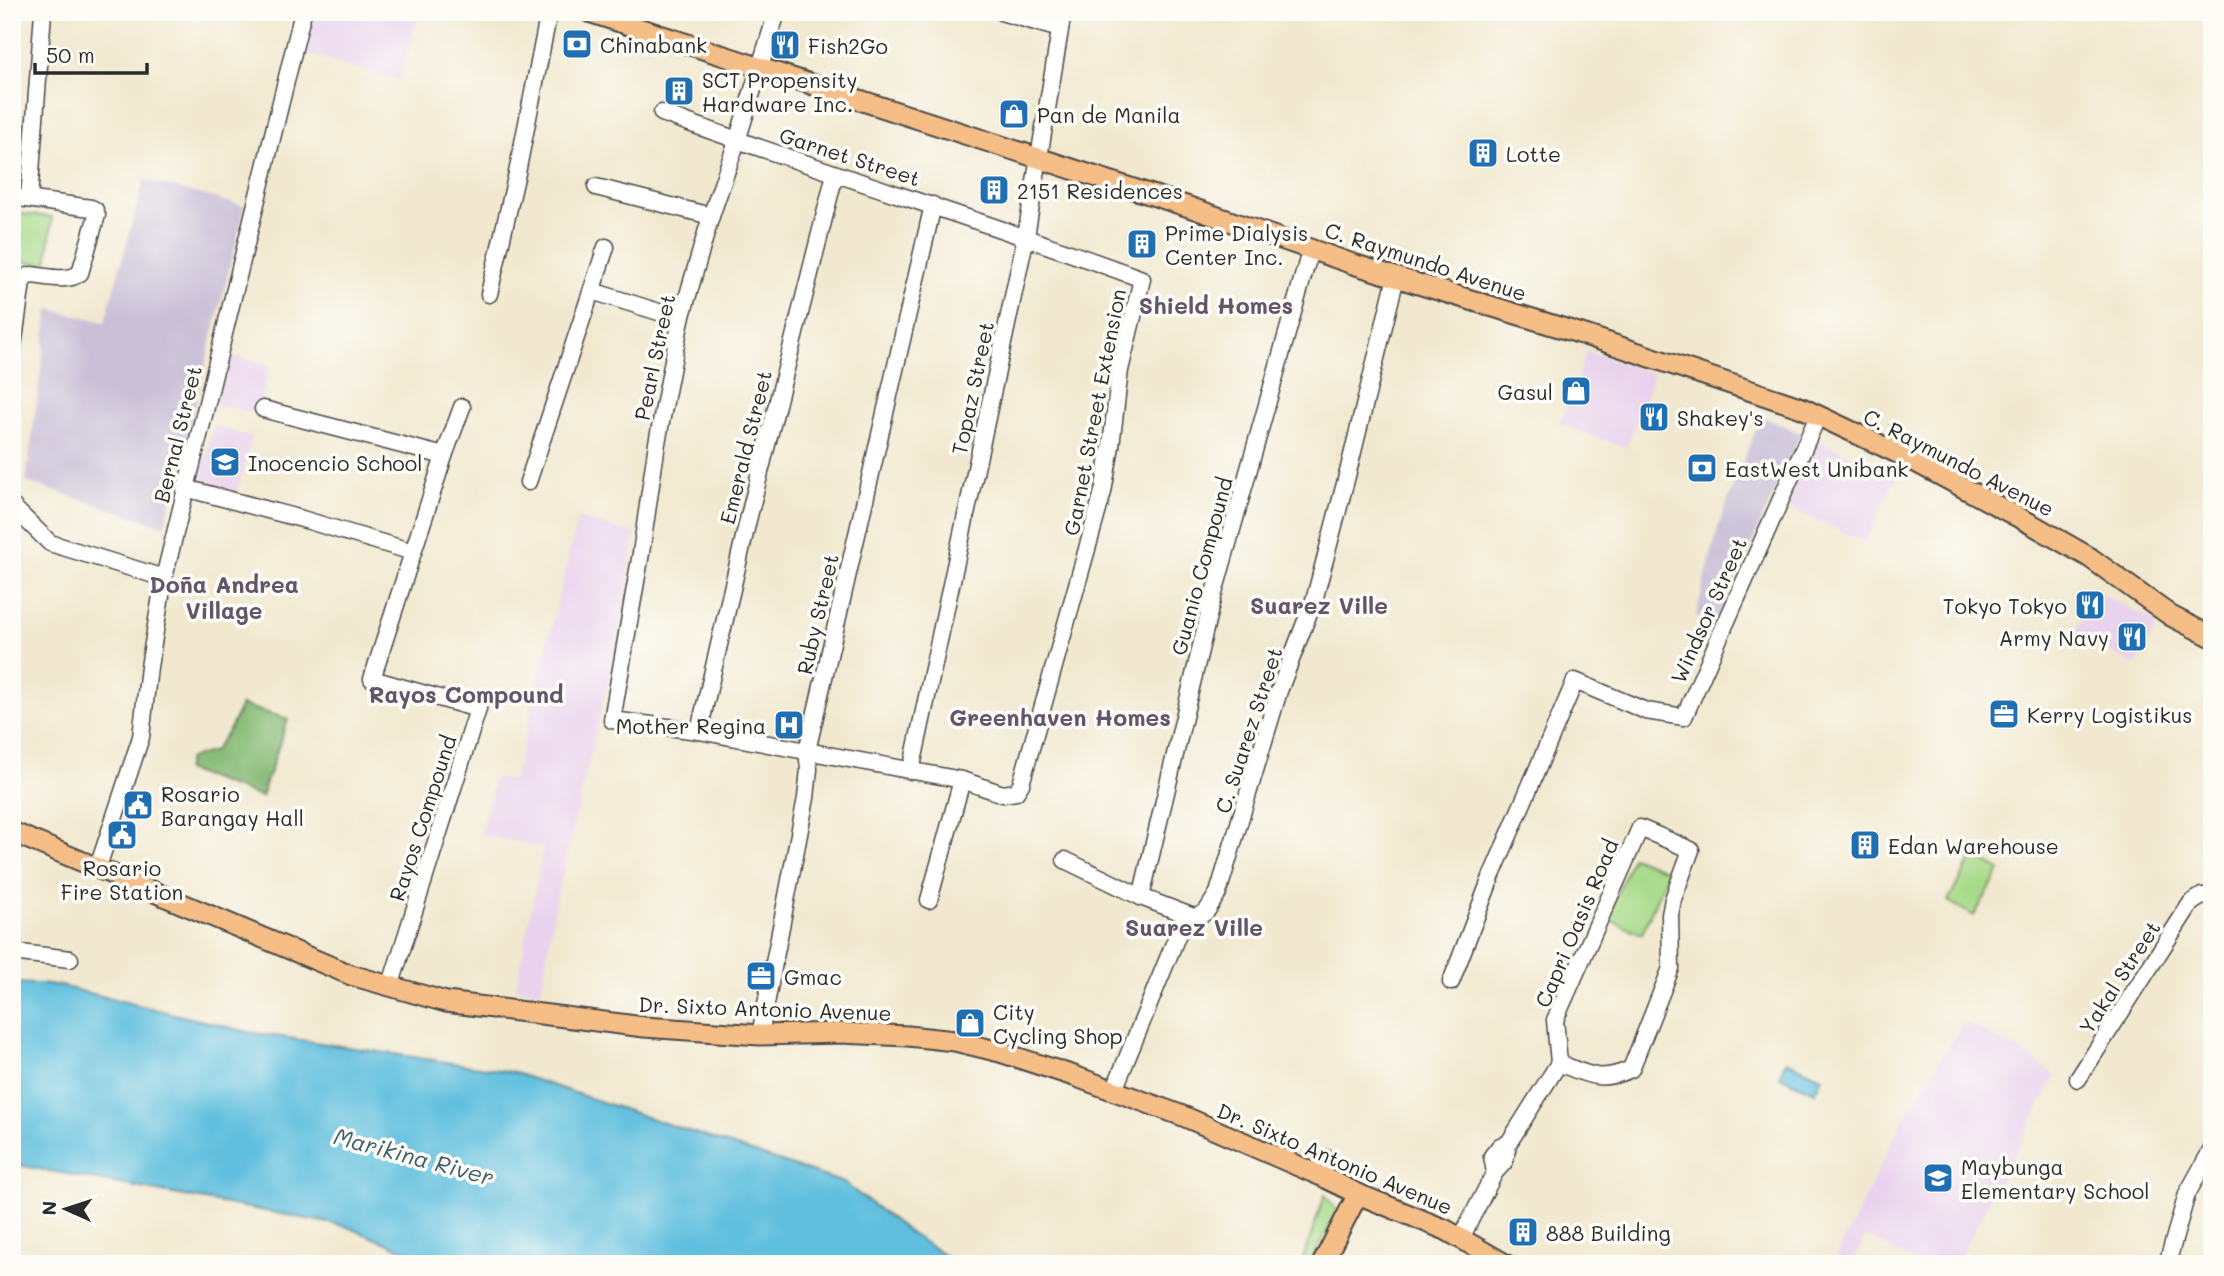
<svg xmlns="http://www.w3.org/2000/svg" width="2224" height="1276" font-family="Mali,sans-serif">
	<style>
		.built { fill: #e9d2ed }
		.industrial { fill: #c9bfd7 }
		.green { fill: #a7da89; stroke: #69825a; stroke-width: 2 }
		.forest { fill: #85ba75; stroke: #587250; stroke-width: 2 }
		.water { fill: #60bfde; stroke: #467584; stroke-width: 2 }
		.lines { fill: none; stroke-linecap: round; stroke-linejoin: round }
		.minor-casing { stroke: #494744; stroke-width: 19 }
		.major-casing { stroke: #494744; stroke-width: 23 }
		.minor { stroke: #fff; stroke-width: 16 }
		.major { stroke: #f6be87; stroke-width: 19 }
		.labels { text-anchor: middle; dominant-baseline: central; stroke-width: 7; stroke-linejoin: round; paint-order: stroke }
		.poi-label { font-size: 21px; fill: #2b2b2b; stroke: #fdfcf7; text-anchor: start }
		.street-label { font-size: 21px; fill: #2b2b2b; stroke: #fdfcf7 }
		.neighbourhood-label { font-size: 23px; font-weight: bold; fill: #64566a; stroke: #fdfcf7 }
		.water-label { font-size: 23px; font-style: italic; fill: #3e5f6a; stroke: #fdfcf7 }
	</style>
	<rect width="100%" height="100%" fill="#fdfcf7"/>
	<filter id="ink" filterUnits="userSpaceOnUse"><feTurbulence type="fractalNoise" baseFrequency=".0143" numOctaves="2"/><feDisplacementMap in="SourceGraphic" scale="14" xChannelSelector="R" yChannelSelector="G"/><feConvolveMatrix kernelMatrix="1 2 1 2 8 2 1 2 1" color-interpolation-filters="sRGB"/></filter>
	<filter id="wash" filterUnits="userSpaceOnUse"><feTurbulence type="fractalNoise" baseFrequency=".00686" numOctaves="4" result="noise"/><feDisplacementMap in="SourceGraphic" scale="28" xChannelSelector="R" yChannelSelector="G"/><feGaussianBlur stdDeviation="1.57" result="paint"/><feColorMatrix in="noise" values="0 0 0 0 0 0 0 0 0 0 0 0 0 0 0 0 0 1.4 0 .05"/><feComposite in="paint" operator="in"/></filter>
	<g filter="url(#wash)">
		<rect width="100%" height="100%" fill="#f1e8cf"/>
		<g class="built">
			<polygon points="313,12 419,12 400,81 302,53"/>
			<polygon points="1587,351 1654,374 1626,448 1560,424"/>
			<polygon points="228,355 270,366 258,414 215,403"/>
			<polygon points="214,426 252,437 235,499 197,488"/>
			<polygon points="1814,438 1896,477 1865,542 1783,505"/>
			<polygon points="578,518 635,534 620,630 556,900 541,992 516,988 543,848 480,834 495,778 514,781"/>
			<polygon points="2095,591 2158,623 2136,666 2074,634"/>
			<polygon points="1964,1021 2018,1050 2056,1075 1956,1264 1919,1264 1866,1236 1851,1264 1833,1264 1903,1120"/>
		</g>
		<g class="industrial">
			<polygon points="144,180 245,206 165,526 26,482 49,309 105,322"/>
			<polygon points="1761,416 1801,433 1716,623 1696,615 1719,524"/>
		</g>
		<g class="green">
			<polygon points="12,213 52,217 47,264 12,260"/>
			<polygon points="1974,855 2000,870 1974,916 1948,901"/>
			<polygon points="1632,857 1668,871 1642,934 1607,919"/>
			<polygon points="1325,1195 1338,1212 1309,1264 1301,1264"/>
		</g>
		<polygon class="forest" points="241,705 288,719 261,797 186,770 189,758 214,751 231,727"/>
		<g class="water">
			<polygon points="12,983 56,985 248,1032 512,1072 844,1183 911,1234 958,1264 438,1264 345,1226 12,1164"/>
			<polygon points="1786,1061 1822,1077 1815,1092 1779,1076"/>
		</g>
	</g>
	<g filter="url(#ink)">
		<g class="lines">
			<g class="minor-casing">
				<g id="minor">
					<polyline points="777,12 737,141 711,216 681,319 657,443 641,553 612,720 699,731 962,780 929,900"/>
					<polyline points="1001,12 1060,29"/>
					<path d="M662,113C821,172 983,220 1142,279L1120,370L1111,446L1103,492L1021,784L1016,792L1003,794L962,780"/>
					<polyline points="596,187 711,216"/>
					<path d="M12,197L91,208L95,210L97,215L80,273C68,283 45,276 31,275L26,277L22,282L12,354"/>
					<polyline points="29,199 43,12"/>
					<polyline points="592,291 681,319"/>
					<polyline points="489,294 517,173 549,12"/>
					<polyline points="263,409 444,456"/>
					<polyline points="528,482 606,247"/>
					<polyline points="185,488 302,519 413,552"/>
					<polyline points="12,506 50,543 164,578"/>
					<polyline points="699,731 748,520 835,174"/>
					<polyline points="911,771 1026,236 1063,12"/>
					<polyline points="1065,860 1141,897 1196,918"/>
					<polyline points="98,867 141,737 149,667 164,578 303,12"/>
					<polyline points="1141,897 1211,604 1311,248"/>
					<polyline points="12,952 70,959"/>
					<polyline points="1451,982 1492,875 1575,681 1646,711 1684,717 1818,416"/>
					<polyline points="390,987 478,709 372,679 444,456 462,407"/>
					<polyline points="760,1035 806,798 809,769 807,751 933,205"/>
					<polyline points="2078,1079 2191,903 2202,896 2212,897"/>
					<polyline points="1114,1090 1182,924 1206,912 1218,893 1279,691 1315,597 1347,476 1396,277"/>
					<polyline points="1495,1172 1492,1156 1500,1146 1508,1144"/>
					<polyline points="1319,1175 1326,1158"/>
					<path d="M1461,1238L1495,1172L1505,1161L1508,1144L1559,1063L1555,1020L1640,828L1691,850L1673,899L1670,915L1671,968L1631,1069C1600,1083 1588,1075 1559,1063"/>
					<polyline points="2167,1264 2187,1194 2212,1149"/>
				</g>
			</g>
			<g class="major-casing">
				<g id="major">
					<polyline points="589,12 1189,207 1353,264 1585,335 1802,408 1910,459 2033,525 2089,557 2171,616 2212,637"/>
					<polyline points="12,832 351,975 446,1002 644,1027 760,1035 840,1033 908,1036 955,1041 1000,1052 1074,1076 1183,1116 1319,1175 1358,1194 1446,1230 1505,1264"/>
					<polyline points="1322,1264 1358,1194"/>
				</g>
			</g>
			<use href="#minor" class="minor"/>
			<use href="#major" class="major"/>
		</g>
	</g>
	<defs>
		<g id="bank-square" transform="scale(1.575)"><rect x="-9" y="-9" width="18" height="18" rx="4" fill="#1f6fb2" stroke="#fdfcf7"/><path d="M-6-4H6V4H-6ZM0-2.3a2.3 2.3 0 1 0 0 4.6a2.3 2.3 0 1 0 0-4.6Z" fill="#fff"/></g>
		<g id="restaurant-square" transform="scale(1.575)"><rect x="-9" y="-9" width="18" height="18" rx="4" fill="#1f6fb2" stroke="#fdfcf7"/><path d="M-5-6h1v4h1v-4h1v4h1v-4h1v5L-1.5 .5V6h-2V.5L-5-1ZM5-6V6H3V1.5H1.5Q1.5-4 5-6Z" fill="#fff"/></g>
		<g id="building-square" transform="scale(1.575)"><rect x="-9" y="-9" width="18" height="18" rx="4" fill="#1f6fb2" stroke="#fdfcf7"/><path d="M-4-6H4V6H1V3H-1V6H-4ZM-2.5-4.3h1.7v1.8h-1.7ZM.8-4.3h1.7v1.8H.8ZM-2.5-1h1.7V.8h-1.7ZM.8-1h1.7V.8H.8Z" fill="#fff"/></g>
		<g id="shop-square" transform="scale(1.575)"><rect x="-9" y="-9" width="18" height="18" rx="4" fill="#1f6fb2" stroke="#fdfcf7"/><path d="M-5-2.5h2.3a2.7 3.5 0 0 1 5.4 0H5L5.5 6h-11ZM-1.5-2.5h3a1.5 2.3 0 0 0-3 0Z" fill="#fff"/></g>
		<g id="school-square" transform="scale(1.575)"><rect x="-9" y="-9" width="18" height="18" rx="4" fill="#1f6fb2" stroke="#fdfcf7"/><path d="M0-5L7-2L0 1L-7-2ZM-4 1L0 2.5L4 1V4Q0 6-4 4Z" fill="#fff"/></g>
		<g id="office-square" transform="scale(1.575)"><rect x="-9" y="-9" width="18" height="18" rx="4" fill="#1f6fb2" stroke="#fdfcf7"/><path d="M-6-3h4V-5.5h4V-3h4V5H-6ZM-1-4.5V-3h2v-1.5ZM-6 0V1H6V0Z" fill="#fff"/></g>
		<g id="hospital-square" transform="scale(1.575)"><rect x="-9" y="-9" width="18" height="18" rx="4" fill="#1f6fb2" stroke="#fdfcf7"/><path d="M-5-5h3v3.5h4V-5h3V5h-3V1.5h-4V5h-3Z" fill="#fff"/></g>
		<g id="civic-square" transform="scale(1.575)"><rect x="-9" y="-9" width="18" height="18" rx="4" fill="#1f6fb2" stroke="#fdfcf7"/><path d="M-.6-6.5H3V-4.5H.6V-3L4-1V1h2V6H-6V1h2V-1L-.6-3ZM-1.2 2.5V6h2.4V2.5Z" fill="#fff"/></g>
	</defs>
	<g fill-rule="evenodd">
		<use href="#bank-square" x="577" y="44"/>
		<use href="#restaurant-square" x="785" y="45"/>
		<use href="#building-square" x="679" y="91"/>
		<use href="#shop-square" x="1014" y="114"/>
		<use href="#building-square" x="1483" y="153"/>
		<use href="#building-square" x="994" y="190"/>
		<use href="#building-square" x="1142" y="244"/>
		<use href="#shop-square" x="1576" y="391"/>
		<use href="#restaurant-square" x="1654" y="417"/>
		<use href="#school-square" x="225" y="462"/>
		<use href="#bank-square" x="1702" y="468"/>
		<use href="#restaurant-square" x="2090" y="605"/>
		<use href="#restaurant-square" x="2132" y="637"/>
		<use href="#office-square" x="2004" y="714"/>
		<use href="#hospital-square" x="789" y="725"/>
		<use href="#civic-square" x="138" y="805"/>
		<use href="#civic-square" x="122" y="835"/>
		<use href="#building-square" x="1865" y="845"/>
		<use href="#office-square" x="761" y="976"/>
		<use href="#shop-square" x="970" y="1023"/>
		<use href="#school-square" x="1938" y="1178"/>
		<use href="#building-square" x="1523" y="1232"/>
	</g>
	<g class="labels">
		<g class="poi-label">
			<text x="600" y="44">Chinabank</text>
			<text x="808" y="45">Fish2Go</text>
			<text x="702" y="79">SCT Propensity<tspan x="702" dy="24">Hardware Inc.</tspan></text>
			<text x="1037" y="114">Pan de Manila</text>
			<text x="1506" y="153">Lotte</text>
			<text x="1017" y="190">2151 Residences</text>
			<text x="1165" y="232">Prime Dialysis<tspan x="1165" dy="24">Center Inc.</tspan></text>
			<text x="1553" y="391" text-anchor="end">Gasul</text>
			<text x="1677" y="417">Shakey's</text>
			<text x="248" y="462">Inocencio School</text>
			<text x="1725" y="468">EastWest Unibank</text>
			<text x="2067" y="605" text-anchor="end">Tokyo Tokyo</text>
			<text x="2109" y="637" text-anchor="end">Army Navy</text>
			<text x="2027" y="714">Kerry Logistikus</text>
			<text x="766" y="725" text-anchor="end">Mother Regina</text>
			<text x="161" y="793">Rosario<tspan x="161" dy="24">Barangay Hall</tspan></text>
			<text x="1888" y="845">Edan Warehouse</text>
			<text x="122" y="867" text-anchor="middle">Rosario<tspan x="122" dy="24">Fire Station</tspan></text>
			<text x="784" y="976">Gmac</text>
			<text x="993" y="1011">City<tspan x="993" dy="24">Cycling Shop</tspan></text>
			<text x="1961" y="1166">Maybunga<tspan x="1961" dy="24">Elementary School</tspan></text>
			<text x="1546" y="1232">888 Building</text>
		</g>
		<g class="street-label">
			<text transform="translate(850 156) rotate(18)">Garnet Street</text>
			<text transform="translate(1426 261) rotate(18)">C. Raymundo Avenue</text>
			<text transform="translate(654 357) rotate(-78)">Pearl Street</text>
			<text transform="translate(972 388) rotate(-78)">Topaz Street</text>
			<text transform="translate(1094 412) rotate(-79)">Garnet Street Extension</text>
			<text transform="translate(177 434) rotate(-76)">Bernal Street</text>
			<text transform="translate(745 447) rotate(-76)">Emerald Street</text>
			<text transform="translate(1959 462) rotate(27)">C. Raymundo Avenue</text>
			<text transform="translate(1201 566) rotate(-75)">Guanio Compound</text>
			<text transform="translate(1708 610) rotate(-66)">Windsor Street</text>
			<text transform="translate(817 614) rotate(-77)">Ruby Street</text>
			<text transform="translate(1248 730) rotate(-72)">C. Suarez Street</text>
			<text transform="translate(422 818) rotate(-72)">Rayos Compound</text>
			<text transform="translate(1576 923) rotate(-67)">Capri Oasis Road</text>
			<text transform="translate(2119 977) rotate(-57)">Yakal Street</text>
			<text transform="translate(765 1008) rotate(2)">Dr. Sixto Antonio Avenue</text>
			<text transform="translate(1335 1158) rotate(23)">Dr. Sixto Antonio Avenue</text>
		</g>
		<g class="neighbourhood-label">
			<text x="1216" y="305">Shield Homes</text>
			<text x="224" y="584">Doña Andrea<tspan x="224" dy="26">Village</tspan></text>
			<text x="1319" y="605">Suarez Ville</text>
			<text x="466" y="694">Rayos Compound</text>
			<text x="1060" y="717">Greenhaven Homes</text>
			<text x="1194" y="927">Suarez Ville</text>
		</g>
		<g class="water-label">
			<text transform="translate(414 1156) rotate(15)">Marikina River</text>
		</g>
	</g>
	<rect width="2224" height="1276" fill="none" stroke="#fdfcf7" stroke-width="42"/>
	<g transform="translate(66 1209) rotate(273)" stroke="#fdfcf7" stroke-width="5" paint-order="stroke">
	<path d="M0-5L12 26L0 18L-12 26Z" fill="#2b2b2b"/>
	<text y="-10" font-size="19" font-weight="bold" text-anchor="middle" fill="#2b2b2b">N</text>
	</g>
	<path d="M35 63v10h112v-10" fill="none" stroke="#2b2b2b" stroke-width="3.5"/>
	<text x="46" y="63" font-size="21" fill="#2b2b2b" stroke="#fdfcf7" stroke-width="5" paint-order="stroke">50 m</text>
</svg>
